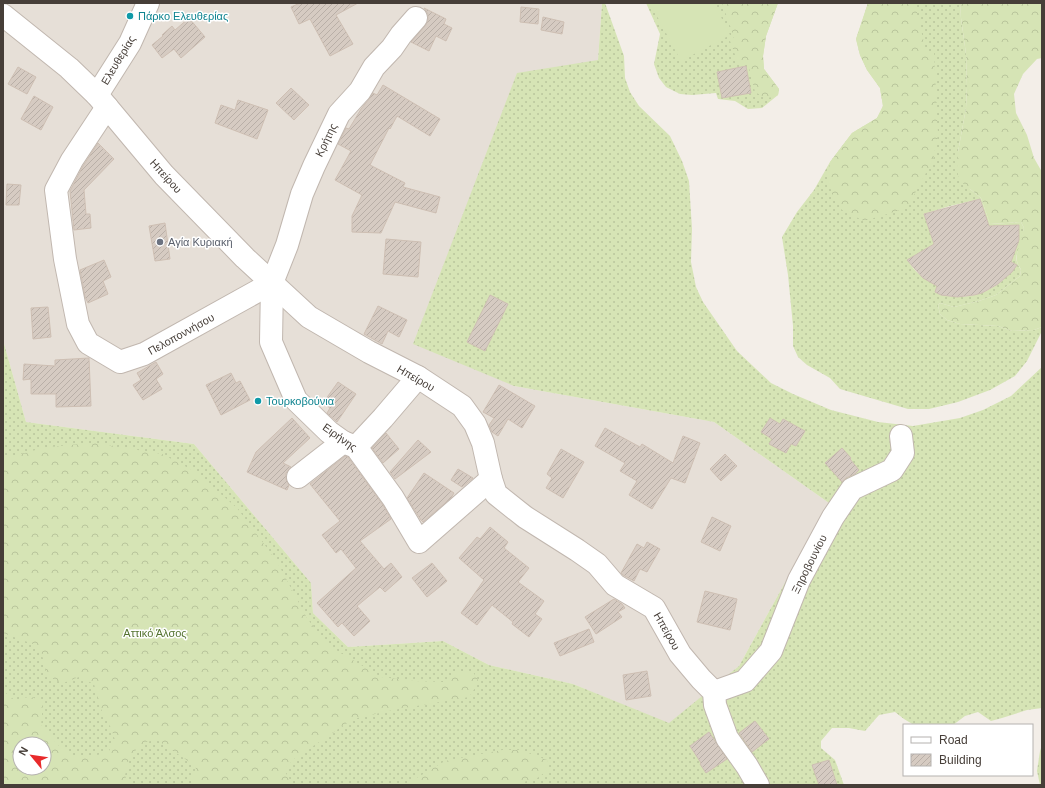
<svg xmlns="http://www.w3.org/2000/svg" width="1045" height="788" font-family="Arial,sans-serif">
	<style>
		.residential { fill: #e6dfd7 }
		.grass { fill: url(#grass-dots); fill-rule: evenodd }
		.forest { fill: url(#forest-crowns); fill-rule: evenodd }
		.pitch { fill: #d6e4b5 }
		.building { fill: url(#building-hatch); stroke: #cebfb3 }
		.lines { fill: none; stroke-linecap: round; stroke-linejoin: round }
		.minor-casing { stroke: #c1b7af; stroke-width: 24 }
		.minor { stroke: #fff; stroke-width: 22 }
		.culture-dot { fill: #0f9aa8; stroke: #fff; stroke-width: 1.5 }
		.worship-dot { fill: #6b7280; stroke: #fff; stroke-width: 1.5 }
		.labels { text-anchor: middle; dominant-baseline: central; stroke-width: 3; stroke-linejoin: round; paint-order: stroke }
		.culture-label { font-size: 11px; fill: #0d838f; stroke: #fff; text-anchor: start }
		.street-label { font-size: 11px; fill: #463e38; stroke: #fff }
		.worship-label { font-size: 11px; fill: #5b616d; stroke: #fff; text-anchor: start }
		.park-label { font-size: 11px; fill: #54732f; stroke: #fff }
	</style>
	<defs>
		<pattern id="grass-dots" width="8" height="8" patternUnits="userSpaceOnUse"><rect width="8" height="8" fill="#d6e4b5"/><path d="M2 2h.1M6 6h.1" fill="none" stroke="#b9c59c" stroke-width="1.8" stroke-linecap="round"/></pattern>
		<pattern id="forest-crowns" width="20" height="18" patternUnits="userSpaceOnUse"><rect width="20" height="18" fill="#d6e4b5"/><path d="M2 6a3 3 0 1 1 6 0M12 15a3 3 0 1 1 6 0" fill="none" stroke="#b9c59c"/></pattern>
		<pattern id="building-hatch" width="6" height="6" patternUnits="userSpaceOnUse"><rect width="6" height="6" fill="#d6cbc2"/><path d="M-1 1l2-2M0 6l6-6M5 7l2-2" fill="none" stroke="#b9afa7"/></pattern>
	</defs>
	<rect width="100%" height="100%" fill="#f3eee8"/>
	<polygon class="residential" points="3,3 602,3 598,60 514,386 714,422 829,503 739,666 669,724 573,684 489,665 443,641 348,647 313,613 311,583 194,444 26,422 3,340"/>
	<g class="grass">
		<path d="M602,3H605L624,56L625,78L630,92L639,106L670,136L682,161L689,181L692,229L691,262L696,287L703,302L737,351L771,383L793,394L831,410L878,422L913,426L960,418L983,410L1011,396L1042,367V708L1027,710L1002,718L991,721L978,712L965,716L953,725H914L904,719L895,712L879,715L865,731L849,728H832L821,741V748L835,760L844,785H3V340L26,422L194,444L311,583L313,613L348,647L443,641L489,665L573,684L669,723L739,666L829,503L714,422L514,386L413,344L517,73L598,60ZM20,744H44V768H20Z"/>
		<polygon points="646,3 778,3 766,36 763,56 764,69 779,89 778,95 762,108 748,109 735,101 718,99 716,93 692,95 680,94 666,87 659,78 654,64 660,34"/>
		<path d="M868,3H960L961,18L966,54L967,87L966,108L958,152L970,189L981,198L990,224L1021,222L1024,228C1023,233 1022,239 1020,245C1016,257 1014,258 1021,270L1020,276L996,295L979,301L954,307L940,303L938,305L940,314L947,320L960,324L998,326L1012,331L1034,330L1042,327V331L1027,361L1015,376L990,390L958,402L929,409H908L840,389L830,378L807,365L798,357L793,346V326L788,275L782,237L797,212L814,190L830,162L852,133L877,118L883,106L880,88L867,70L860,55L856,39ZM980,199L989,226L1019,225C1019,240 1017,248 1010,261L1016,265C1000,291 964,305 935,292L938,285C925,280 914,272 908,260L934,244L924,214L950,206Z"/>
		<polygon points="1042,745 1042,785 1040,785 1037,771 1040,751"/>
	</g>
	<g class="forest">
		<path d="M722,3H778L766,36L763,56L764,69L779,89L778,95C768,100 764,97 755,92L748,63H738L730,41L734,37Z"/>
		<polygon points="868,3 915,3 926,52 934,51 938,134 933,160 907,208 864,221 842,210 832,194 828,179 830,162 852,133 877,118 883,106 880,88 867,70 860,55 856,39"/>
		<path d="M960,3H1042V58L1037,59L1023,74L1014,94L1016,113L1027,135L1034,158L1042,172V327L1034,330L1012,331L998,326L960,324L947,320L940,314L938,305L940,303L954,307L979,301L996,295L1020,276L1021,270C1020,267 1017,264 1017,261C1015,255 1022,236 1024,228L1021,222L990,224L981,198L959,180L957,168L958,152L966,108L967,87L966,54L961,18Z"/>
		<path d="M96,443L162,454L194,471L237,508L276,560L307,618L326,644L381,677L414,681L443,682L457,673L473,672L479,682L469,697L393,710L353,719L294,759L284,770L293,785H197L192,778L196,768L194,765L157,740L145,742L135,751L129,759L125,775L127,781L133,785H3V691L15,700C28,697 32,695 43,703L41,725L58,745L73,755L92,756L102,754L109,751L115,740L111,728L100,707L94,684L79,677L66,682L57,681L51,677L46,671L41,651L33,644L3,633V458H6L43,448L69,445ZM20,744H44V768H20Z"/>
		<polygon points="502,750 520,750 547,760 548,770 536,779 510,785 405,785 445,761"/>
	</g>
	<polygon class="pitch" points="650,3 714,3 730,35 681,61"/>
	<g class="building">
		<polygon points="300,3 358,3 336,15 353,44 330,56 310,19 299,24 291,7"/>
		<polygon points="521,7 539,9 538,24 520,22"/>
		<polygon points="424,8 446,19 444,24 452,28 446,41 436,36 429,51 411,42 425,26 428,21 428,14"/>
		<polygon points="543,17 564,22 562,34 541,30"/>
		<polygon points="189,18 205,37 181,58 174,49 162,58 152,45 163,36 162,35 172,26 175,30"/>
		<polygon points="746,66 751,93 722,98 717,72"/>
		<polygon points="18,67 36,77 27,94 8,84"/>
		<polygon points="383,85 440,119 430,136 397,116 390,129 389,128 370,165 405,183 403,187 440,197 436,213 395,202 381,233 352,232 352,216 362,195 335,180 351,151 338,144 346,128 349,129 361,109 369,99 373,93 377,95"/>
		<polygon points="291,88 309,105 294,120 276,103"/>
		<polygon points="34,96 53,107 41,130 21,119"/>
		<polygon points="238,100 268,110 257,139 215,123 221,105 235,110"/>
		<polygon points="98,143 114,159 84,190 86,214 90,214 91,228 74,230 70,191 83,166"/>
		<polygon points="7,184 21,185 19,205 6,205"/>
		<polygon points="980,199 989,226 1019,225 1019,240 1011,262 1017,265 1012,272 998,284 982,293 974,295 957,297 941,295 935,292 937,286 923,278 907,260 934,244 924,214"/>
		<polygon points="165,223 170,259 155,261 149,226"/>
		<polygon points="386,239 421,242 418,277 383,274"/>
		<polygon points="104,260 111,277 103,281 108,294 88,303 85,297 80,270"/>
		<polygon points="490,295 508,304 485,351 467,342"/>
		<polygon points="378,306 407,320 399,337 388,331 382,344 364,334"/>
		<polygon points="48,307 51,337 33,339 31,308"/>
		<polygon points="89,358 91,406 56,407 56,394 31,394 31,379 23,380 24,364 55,366 55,360"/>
		<polygon points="156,362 163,374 156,379 162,389 143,400 133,385 141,380 137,373"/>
		<polygon points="231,373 236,383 240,381 250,400 221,415 206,385"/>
		<polygon points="338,382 356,394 337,422 327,413 330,408 323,403"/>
		<polygon points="499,385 535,406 522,428 508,419 498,436 492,432 489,425 494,418 483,412"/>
		<polygon points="292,418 310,438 283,463 291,467 286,473 286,479 289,485 287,490 247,472 256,452"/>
		<polygon points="770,418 780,424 783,419 805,431 796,446 791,444 786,453 769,444 772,439 761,432"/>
		<polygon points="605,428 640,447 642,444 673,463 683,436 700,443 685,483 671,478 652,509 629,495 637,481 620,471 625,463 595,446"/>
		<polygon points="386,433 399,449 383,463 372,448"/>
		<polygon points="418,440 431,452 395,479 390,472"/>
		<polygon points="842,448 851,458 850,459 859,470 855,474 846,478 842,482 825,463"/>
		<polygon points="561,449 584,462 563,498 546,488 552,478 547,474"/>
		<polygon points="725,454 737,466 721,481 710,469"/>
		<polygon points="345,456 348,457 383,505 391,519 360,541 384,569 391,563 402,577 385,592 380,587 357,606 370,621 354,636 342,623 338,627 317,603 356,568 341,549 336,553 322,535 340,521 310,484"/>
		<polygon points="458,469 473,478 462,487 451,480"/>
		<polygon points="424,473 454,493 451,498 423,522 421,520 407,498"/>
		<polygon points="712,517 731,526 720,551 701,542"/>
		<polygon points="490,527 508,542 504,548 529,568 518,582 544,601 535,614 542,619 529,637 512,624 513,622 492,605 477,625 461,613 484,580 459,558 477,537 480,539"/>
		<polygon points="647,542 660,549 647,572 640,569 634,581 623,575 621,573 637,544 644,548"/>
		<polygon points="432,563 447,581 427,597 412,578"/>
		<polygon points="705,591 737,599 730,630 697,622"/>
		<polygon points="614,599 622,604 625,608 618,612 622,617 596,634 585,617"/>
		<polygon points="589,629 594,642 560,656 554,643"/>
		<polygon points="647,671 651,696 626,700 623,675"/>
		<polygon points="755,721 769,739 752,752 739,733"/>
		<polygon points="709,732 727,759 706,773 700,764 701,763 690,746"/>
		<polygon points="829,760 837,785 819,785 812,765"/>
	</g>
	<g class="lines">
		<g class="minor-casing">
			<g id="minor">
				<polyline points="3,15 69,68 97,95 164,175 245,258 309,317 369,352 418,377 462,406 475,424 483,443 491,479 496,494 525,517 577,550 597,564 615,585 654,608 680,654 701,679 714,692 715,705 727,738 747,766 758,785"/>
				<polyline points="416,18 401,35 392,48 374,67 360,91 339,114 314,166 302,194 287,245 272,283 271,342 296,400 329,432 343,442 356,447 393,498 419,542 491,479"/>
				<polyline points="97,95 130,43 148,3"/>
				<polyline points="107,107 72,160 56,190 65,259 78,324 88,343 120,362 144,354 272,283"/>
				<polyline points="356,447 383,418 418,377"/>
				<polyline points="298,477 343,442"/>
				<polyline points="714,692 745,681 771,651 799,580 833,517 852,489 892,470 903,453 901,436"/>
			</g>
		</g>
		<use href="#minor" class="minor"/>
	</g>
	<g class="culture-dot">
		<circle cx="130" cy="16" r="4"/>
		<circle cx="258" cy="401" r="4"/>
	</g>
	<circle class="worship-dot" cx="160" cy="242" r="4"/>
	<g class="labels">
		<g class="culture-label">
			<text x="138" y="16">Πάρκο Ελευθερίας</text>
			<text x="266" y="401">Τουρκοβούνια</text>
		</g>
		<g class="street-label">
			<text transform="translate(118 60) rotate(-59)">Ελευθερίας</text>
			<text transform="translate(326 140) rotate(-64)">Κρήτης</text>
			<text transform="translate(166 176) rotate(48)">Ηπείρου</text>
			<text transform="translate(181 334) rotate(-29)">Πελοποννήσου</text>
			<text transform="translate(416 378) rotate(30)">Ηπείρου</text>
			<text transform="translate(340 437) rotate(35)">Ειρήνης</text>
			<text transform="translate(809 564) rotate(-63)">Ξηροβουνίου</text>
			<text transform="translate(667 631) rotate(60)">Ηπείρου</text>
		</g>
		<g class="worship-label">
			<text x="168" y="242">Αγία Κυριακή</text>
		</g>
		<g class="park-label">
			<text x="155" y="633">Αττικό Άλσος</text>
		</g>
	</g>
	<rect width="1045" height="788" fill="none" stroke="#463e38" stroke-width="8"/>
	<rect x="903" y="724" width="130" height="52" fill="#ffffff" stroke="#b5b2af"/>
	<rect x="911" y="737" width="20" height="6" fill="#ffffff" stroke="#b5b2af"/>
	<text x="939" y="744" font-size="12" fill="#463e38">Road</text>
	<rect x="911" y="754" width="20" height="12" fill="url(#building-hatch)" stroke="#b5b2af"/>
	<text x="939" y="764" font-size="12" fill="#463e38">Building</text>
	<g transform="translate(32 756) rotate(299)"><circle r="19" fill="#ffffff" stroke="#b5b2af"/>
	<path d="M0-3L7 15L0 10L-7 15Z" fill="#e82a2b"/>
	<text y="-6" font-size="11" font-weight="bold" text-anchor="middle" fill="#463e38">N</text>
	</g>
</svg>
